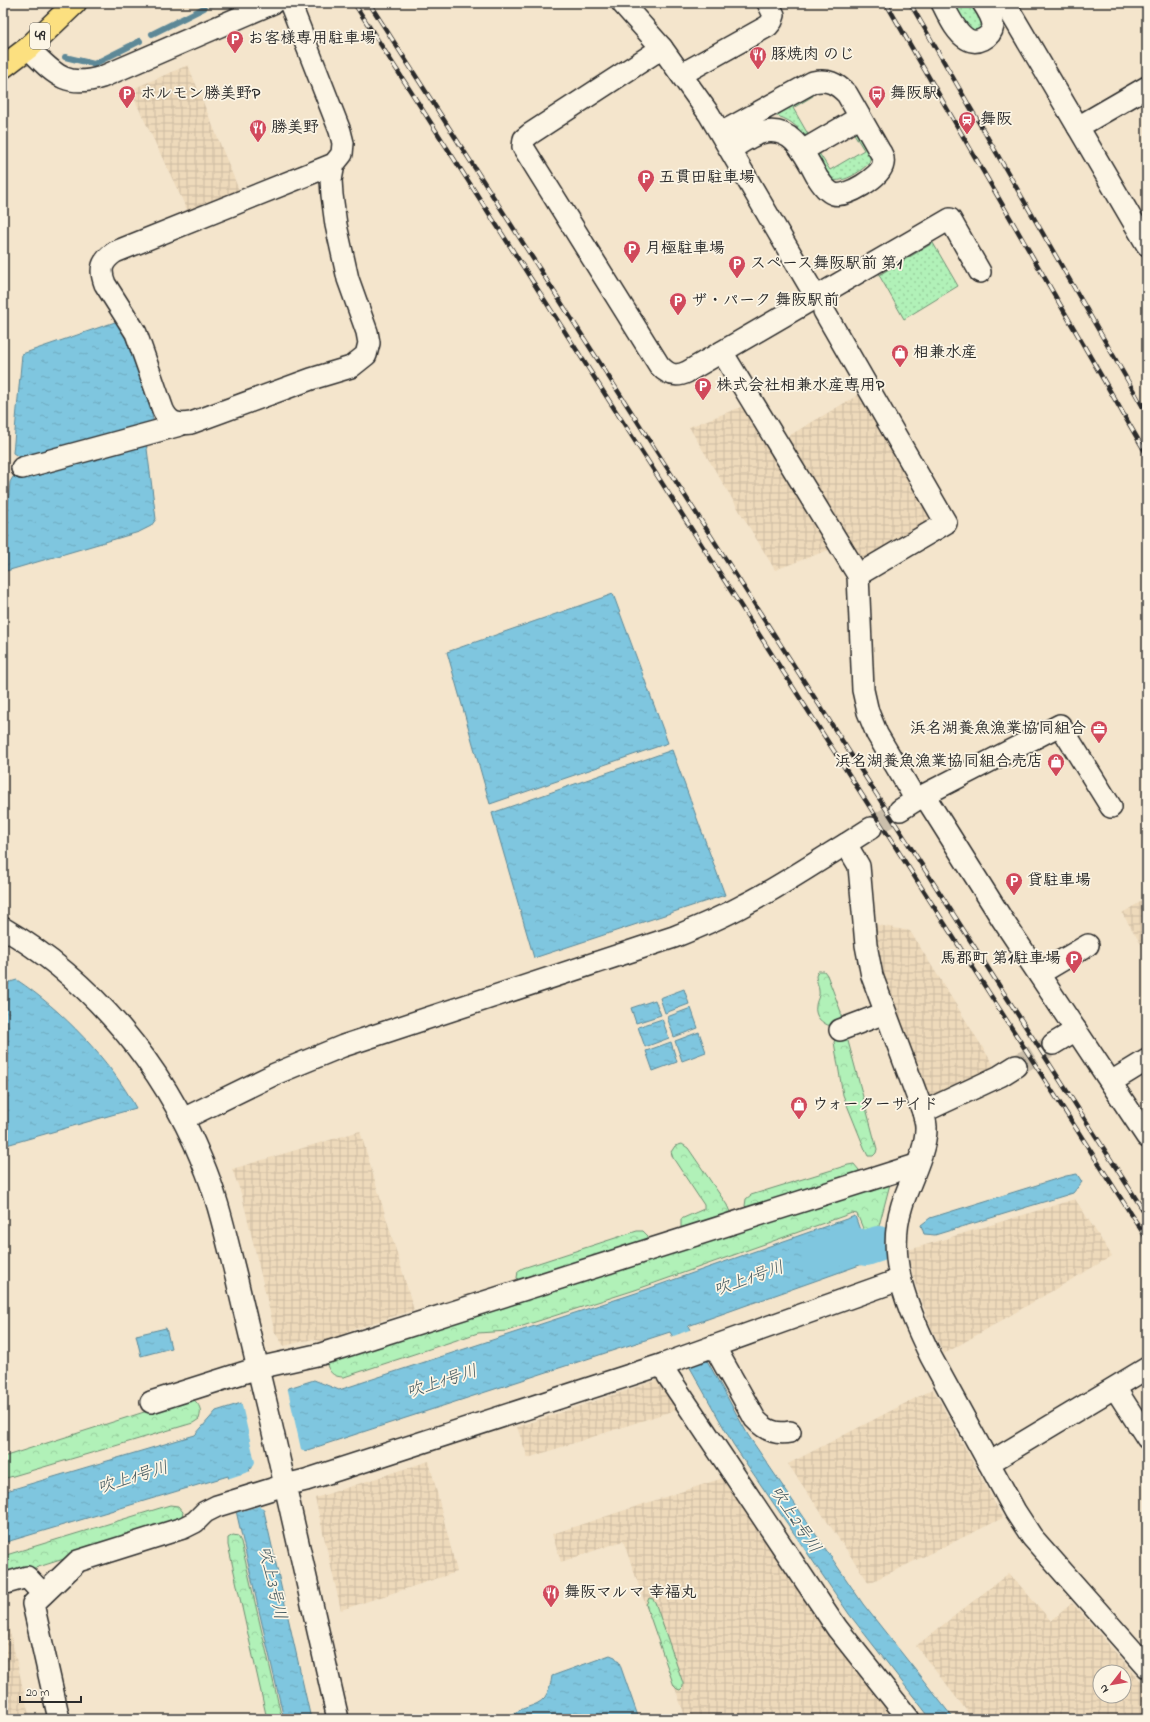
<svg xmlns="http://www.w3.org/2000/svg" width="1150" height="1722" font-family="'Indie Flower','Klee One',sans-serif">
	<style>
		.industrial { fill: url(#industrial-grid); fill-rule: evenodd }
		.grass { fill: url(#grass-dots); stroke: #6e8e72 }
		.forest { fill: url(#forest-crowns); stroke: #6e8e72 }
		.water { fill: url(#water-ripples); stroke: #5d8897 }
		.pier { fill: #f4e5cc }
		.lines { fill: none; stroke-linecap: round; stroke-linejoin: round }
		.stream { stroke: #5d8897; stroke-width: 6 }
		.river { stroke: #7fc6df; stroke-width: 36 }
		.minor-tunnel { stroke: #ccc0ac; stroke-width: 21; stroke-dasharray: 21 10; stroke-linecap: butt }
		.minor-casing { stroke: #2b2b2b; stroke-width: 24 }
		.major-casing { stroke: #2b2b2b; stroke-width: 25 }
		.minor { stroke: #fcf5e5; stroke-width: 21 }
		.major { stroke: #fce080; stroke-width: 22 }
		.rail-casing { stroke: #2b2b2b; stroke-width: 4.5 }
		.rail { stroke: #fcf5e5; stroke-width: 3; stroke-dasharray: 9; stroke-linecap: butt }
		.labels { text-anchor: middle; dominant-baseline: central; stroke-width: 3.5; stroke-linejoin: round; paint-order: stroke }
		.shield { fill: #fcf5e5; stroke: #6a6863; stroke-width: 1 }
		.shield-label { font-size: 15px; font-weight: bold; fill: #2b2b2b }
		.poi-label { font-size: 16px; font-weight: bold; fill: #2b2b2b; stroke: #fcf5e5; text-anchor: start }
		.water-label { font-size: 17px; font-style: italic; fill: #445a61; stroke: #fcf5e5 }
	</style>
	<defs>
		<pattern id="industrial-grid" width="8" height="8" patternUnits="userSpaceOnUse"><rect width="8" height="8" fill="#eedabb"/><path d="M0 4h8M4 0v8" fill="none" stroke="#ccbba1"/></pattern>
		<pattern id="grass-dots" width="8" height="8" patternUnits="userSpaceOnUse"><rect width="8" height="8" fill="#b1f1b8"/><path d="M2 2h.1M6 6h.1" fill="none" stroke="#98cf9e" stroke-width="1.8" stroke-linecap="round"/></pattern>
		<pattern id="forest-crowns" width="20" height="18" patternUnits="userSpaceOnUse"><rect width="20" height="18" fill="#b1f1b8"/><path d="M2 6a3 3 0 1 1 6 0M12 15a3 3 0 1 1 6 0" fill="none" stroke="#98cf9e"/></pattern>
		<pattern id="water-ripples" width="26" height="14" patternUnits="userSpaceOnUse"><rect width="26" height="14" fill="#7fc6df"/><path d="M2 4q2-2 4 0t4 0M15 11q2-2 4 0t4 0" fill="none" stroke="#6eaac0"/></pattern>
	</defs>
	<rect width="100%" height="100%" fill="#f4e5cc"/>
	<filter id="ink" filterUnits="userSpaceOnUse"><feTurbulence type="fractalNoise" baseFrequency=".025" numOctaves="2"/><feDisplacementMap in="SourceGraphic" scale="8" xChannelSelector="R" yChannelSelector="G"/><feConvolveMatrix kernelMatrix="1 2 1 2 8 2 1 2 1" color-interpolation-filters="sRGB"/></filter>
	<g filter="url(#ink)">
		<g class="industrial">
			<polygon points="188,65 241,195 190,216 130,90"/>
			<polygon points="865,391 939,521 863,566 785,438"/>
			<polygon points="744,406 831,549 775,570 689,427"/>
			<polygon points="1147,898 1147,954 1122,913"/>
			<polygon points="873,924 910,931 996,1069 929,1102 881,973"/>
			<polygon points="360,1131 414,1310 348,1331 342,1339 326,1344 313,1339 284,1346 275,1333 242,1196 232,1169"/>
			<polygon points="1075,1199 1112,1256 944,1354 931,1327 913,1277 909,1250"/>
			<polygon points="658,1380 678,1409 528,1458 517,1427"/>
			<polygon points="933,1389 1003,1518 869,1583 788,1464"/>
			<polygon points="429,1461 457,1572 341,1610 315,1498"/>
			<polygon points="723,1478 829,1635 895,1719 686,1719 623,1541 561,1562 552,1534"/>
			<path d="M1009,1573L1051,1621L1072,1603L1147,1688V1719H1065L1062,1716L1058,1719H973L916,1646ZM1100,1672H1124V1696H1100Z"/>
			<polygon points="3,1602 30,1719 3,1719"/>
		</g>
		<g class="grass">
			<polygon points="951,3 973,3 984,19 983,29 970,32"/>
			<path d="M811,92L813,96L793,108L809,136L807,137C795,125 790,119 773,115Z"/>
			<path d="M856,131H858L872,153L869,163C860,172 841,186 828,178L816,154L819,153L830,170L864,150L853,132Z"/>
			<polygon points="933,243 958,286 904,319 879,275"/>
		</g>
		<g class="forest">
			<path d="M818,971H824L827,975L841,1012V1018L831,1026C822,1024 814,1016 816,1006C816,1001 820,997 819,991C819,986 816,981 816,976Z"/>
			<polygon points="845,1037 848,1041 877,1149 876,1153 873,1156 868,1156 866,1152 843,1095 834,1042 836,1038"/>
			<polygon points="682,1144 688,1148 727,1205 730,1212 728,1218 685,1231 681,1227 681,1219 704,1209 704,1205 673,1158 671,1152 675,1146"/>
			<polygon points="854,1164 859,1170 858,1177 749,1210 745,1206 746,1199 751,1195 848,1165"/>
			<path d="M890,1184L879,1226L877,1232L871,1239L867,1238L857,1214L852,1213L635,1290L507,1331L478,1333L344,1377C335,1377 330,1374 327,1365L330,1358Z"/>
			<polygon points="637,1231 643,1231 648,1236 648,1243 521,1283 517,1278 518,1271 523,1268"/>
			<path d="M185,1399H193C200,1405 202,1410 199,1419L193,1423L3,1479V1457Z"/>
			<polygon points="170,1505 178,1506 183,1512 181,1520 176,1524 3,1578 3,1556"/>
			<polygon points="233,1535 238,1536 241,1542 282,1719 267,1719 228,1545 228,1538"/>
			<polygon points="649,1598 653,1599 655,1602 683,1683 683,1687 680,1690 677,1689 674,1686 646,1605"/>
		</g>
		<g class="water">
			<path d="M118,321C133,355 147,387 154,424L22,459L13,453L22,354Z"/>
			<polygon points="146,441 156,519 151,526 139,532 3,572 3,557 10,482 13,477"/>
			<polygon points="613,594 668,743 490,804 447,652"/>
			<polygon points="672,750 725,895 534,958 492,813"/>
			<path d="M17,980C61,1009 111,1061 136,1108L3,1146V984Z"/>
			<polygon points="684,989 689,1004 665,1013 660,998"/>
			<polygon points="655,1000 661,1015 636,1023 631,1008"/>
			<polygon points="691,1008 698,1028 674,1037 667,1017"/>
			<polygon points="662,1019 669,1038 645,1047 638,1027"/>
			<polygon points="699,1032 706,1052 682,1061 675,1041"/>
			<polygon points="671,1042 677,1062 653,1071 646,1051"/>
			<polygon points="1077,1174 1082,1182 1073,1193 935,1235 924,1234 921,1225 930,1218 1066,1176"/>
			<polygon points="855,1216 871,1261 688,1326 748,1435 863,1604 954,1719 931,1719 849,1614 733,1444 670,1332 249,1469 264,1511 311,1719 284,1719 228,1476 3,1543 3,1492 195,1435 216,1411 314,1380 339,1390 636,1293"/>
			<polygon points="166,1328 171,1348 141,1356 136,1335"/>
			<path d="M610,1655L615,1657L619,1662L639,1719H509C519,1705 536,1709 545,1697C549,1691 551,1683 552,1676Z"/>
		</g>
		<g class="pier">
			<polygon points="692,1329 708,1359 687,1366 671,1337"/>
			<polygon points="287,1386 301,1449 308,1453 252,1470 265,1509 259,1506 235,1513 227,1479 251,1471 255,1462 241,1401"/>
		</g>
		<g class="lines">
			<g class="stream">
				<polyline points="210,4 212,3"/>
				<polyline points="152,34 204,8"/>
				<polyline points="65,57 94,64 140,41"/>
			</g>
			<polyline class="river" points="819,1254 848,1244 866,1248 878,1244"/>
			<g class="minor-tunnel">
				<polyline points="871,828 900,810"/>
				<polyline points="1016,1066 1053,1044"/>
			</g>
			<g class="minor-casing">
				<g id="minor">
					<path d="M290,3L340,131L343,143L342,154L334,164L331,180L332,195L336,225L348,279L367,332L369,343L366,355L351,367L311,379L191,423C177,425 169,423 163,410L136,333L105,284C99,269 102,261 115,252L334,164"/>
					<polyline points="622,3 662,48 709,114 816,297"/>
					<path d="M942,3C948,14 955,32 967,39C977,45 991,38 993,26C993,18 987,9 983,3"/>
					<polyline points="1005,3 1078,127"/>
					<path d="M28,48C53,72 64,89 102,77L273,3"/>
					<path d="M662,48L530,134L524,139L523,147L659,365C667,374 675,378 687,372L950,219L980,272"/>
					<polyline points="682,74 768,26 772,21 774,15 768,3"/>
					<polyline points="1147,87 1078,127 1147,245"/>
					<path d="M721,133L813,82C828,79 836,83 847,94L879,150C882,154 884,159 883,164C881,177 846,198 834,194C826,191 822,184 817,177C805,155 792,124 761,133C750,136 740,144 731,149"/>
					<polyline points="802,151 860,117"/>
					<polyline points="824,311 946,523 858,575"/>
					<polyline points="722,352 858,575 863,690 868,712 877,734 916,800"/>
					<polyline points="22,468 180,425"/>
					<polyline points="924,795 1060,725 1111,807"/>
					<polyline points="900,810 924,795 1002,919 1147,1137"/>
					<path d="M871,828L846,844L859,866L866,945L872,976L923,1112C924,1117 926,1122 926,1127C927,1150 909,1183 902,1205C885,1259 908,1309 931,1357L1015,1511L1032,1537L1147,1667"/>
					<path d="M3,928C92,980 163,1065 202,1161C218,1198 226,1237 236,1276C247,1324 259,1372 270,1419C292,1519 315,1619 338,1719"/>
					<polyline points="1039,974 1088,945"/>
					<polyline points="840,1030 885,1013"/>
					<polyline points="1053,1044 1076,1030"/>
					<polyline points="1111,1082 1147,1060"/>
					<polyline points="923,1112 1000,1076 1016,1066"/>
					<path d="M183,1119L275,1074L343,1046L674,937C699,927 723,917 746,904C781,886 813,864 846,844"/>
					<path d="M714,1346L755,1419C765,1430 775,1435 790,1432"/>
					<polyline points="664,1364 668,1376 837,1628 909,1719"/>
					<polyline points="1115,1388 1147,1438"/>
					<polyline points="151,1402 258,1368 321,1354 916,1165"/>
					<polyline points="989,1463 1147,1368"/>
					<polyline points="3,1584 27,1577 43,1594"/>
					<polyline points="59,1719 33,1604 78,1561 183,1528 195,1522 205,1512 217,1506 285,1485 306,1480 664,1364 899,1280"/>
				</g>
			</g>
			<g class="major-casing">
				<polyline id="major" points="3,67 28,48 75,3"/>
			</g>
			<use href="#minor" class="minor"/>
			<use href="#major" class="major"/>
			<g class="rail-casing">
				<g id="rail">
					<polyline points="354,3 1147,1239"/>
					<polyline points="369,3 1147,1216"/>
					<polyline points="886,3 1147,455"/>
					<polyline points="910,3 1147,414"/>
				</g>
			</g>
			<use href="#rail" class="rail"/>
		</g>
	</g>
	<defs>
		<g id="parking-pin" transform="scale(0.9)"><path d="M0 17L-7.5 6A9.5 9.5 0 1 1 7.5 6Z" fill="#d1495b" stroke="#fcf5e5"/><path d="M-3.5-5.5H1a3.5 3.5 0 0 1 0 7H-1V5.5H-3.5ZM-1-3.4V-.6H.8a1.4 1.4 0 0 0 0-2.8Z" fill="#fff"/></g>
		<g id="restaurant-pin" transform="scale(0.9)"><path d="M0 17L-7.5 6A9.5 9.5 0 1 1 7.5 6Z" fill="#d1495b" stroke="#fcf5e5"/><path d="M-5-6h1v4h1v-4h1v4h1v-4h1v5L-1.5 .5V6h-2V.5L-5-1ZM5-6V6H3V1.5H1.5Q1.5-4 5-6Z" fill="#fff"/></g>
		<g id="bus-pin" transform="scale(0.9)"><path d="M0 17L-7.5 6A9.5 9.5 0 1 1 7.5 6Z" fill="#d1495b" stroke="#fcf5e5"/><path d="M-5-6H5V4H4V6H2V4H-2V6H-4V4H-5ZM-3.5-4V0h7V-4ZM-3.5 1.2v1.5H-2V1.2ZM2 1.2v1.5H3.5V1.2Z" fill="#fff"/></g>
		<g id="station-pin" transform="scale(0.9)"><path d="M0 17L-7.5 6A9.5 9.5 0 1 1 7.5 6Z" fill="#d1495b" stroke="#fcf5e5"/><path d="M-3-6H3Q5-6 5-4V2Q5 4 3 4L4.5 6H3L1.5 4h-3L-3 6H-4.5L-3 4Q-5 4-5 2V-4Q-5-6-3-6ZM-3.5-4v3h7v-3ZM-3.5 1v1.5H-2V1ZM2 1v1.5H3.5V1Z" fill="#fff"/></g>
		<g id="shop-pin" transform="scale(0.9)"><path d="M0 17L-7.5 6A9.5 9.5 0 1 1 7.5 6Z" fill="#d1495b" stroke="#fcf5e5"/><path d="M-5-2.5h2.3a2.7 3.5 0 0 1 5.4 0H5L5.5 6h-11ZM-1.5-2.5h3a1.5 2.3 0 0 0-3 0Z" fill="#fff"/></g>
		<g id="office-pin" transform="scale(0.9)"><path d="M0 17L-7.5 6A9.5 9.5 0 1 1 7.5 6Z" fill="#d1495b" stroke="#fcf5e5"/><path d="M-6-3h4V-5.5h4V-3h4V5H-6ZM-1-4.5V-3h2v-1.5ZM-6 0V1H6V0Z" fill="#fff"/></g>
	</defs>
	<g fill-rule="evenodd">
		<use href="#parking-pin" x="235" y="39"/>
		<use href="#restaurant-pin" x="758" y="55"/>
		<use href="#parking-pin" x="127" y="94"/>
		<use href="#bus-pin" x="877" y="94"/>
		<use href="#station-pin" x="967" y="120"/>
		<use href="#restaurant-pin" x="258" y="128"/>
		<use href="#parking-pin" x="646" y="178"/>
		<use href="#parking-pin" x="632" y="249"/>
		<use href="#parking-pin" x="737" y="264"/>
		<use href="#parking-pin" x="678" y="301"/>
		<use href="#shop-pin" x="900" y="353"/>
		<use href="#parking-pin" x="703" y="386"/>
		<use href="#office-pin" x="1099" y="729"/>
		<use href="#shop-pin" x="1056" y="762"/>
		<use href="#parking-pin" x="1014" y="881"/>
		<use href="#parking-pin" x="1074" y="959"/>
		<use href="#shop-pin" x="799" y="1105"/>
		<use href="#restaurant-pin" x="551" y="1593"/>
	</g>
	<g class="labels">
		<rect class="shield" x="30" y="23" width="20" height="26" rx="3"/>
		<g class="shield-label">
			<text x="40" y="36">49</text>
		</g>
		<g class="poi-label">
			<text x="248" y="39">お客様専用駐車場</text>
			<text x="771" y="55">豚焼肉 のじ</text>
			<text x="140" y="94">ホルモン勝美野P</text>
			<text x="890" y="94">舞阪駅</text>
			<text x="980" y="120">舞阪</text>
			<text x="271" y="128">勝美野</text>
			<text x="659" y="178">五貫田駐車場</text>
			<text x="645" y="249">月極駐車場</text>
			<text x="750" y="264">スペース舞阪駅前 第1</text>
			<text x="691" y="301">ザ・パーク 舞阪駅前</text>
			<text x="913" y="353">相兼水産</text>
			<text x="716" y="386">株式会社相兼水産専用P</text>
			<text x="1086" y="729" text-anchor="end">浜名湖養魚漁業協同組合</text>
			<text x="1043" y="762" text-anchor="end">浜名湖養魚漁業協同組合売店</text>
			<text x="1027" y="881">貸駐車場</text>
			<text x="1061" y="959" text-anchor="end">馬郡町 第1駐車場</text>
			<text x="812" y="1105">ウォーターサイド</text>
			<text x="564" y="1593">舞阪マルマ 幸福丸</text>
		</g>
		<g class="water-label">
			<text transform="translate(749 1279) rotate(-19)">吹上1号川</text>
			<text transform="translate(442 1382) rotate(-18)">吹上1号川</text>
			<text transform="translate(133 1478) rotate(-17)">吹上1号川</text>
			<text transform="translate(795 1520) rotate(56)">吹上2号川</text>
			<text transform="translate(272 1583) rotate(77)">吹上3号川</text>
		</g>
	</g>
	<rect width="1150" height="1722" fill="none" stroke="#fcf5e5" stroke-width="16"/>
	<rect x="8" y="8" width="1134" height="1706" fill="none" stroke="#2b2b2b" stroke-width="1.5" filter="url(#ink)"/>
	<g transform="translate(1112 1684) rotate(239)"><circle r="19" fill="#fcf5e5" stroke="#a8a49b"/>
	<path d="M0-3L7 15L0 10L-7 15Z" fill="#d1495b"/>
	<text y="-6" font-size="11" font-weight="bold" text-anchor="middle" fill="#2b2b2b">N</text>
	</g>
	<path d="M20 1696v6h61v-6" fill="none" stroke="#2b2b2b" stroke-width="2"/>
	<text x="26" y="1696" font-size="12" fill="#2b2b2b" stroke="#fcf5e5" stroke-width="3" paint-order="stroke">20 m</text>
</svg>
